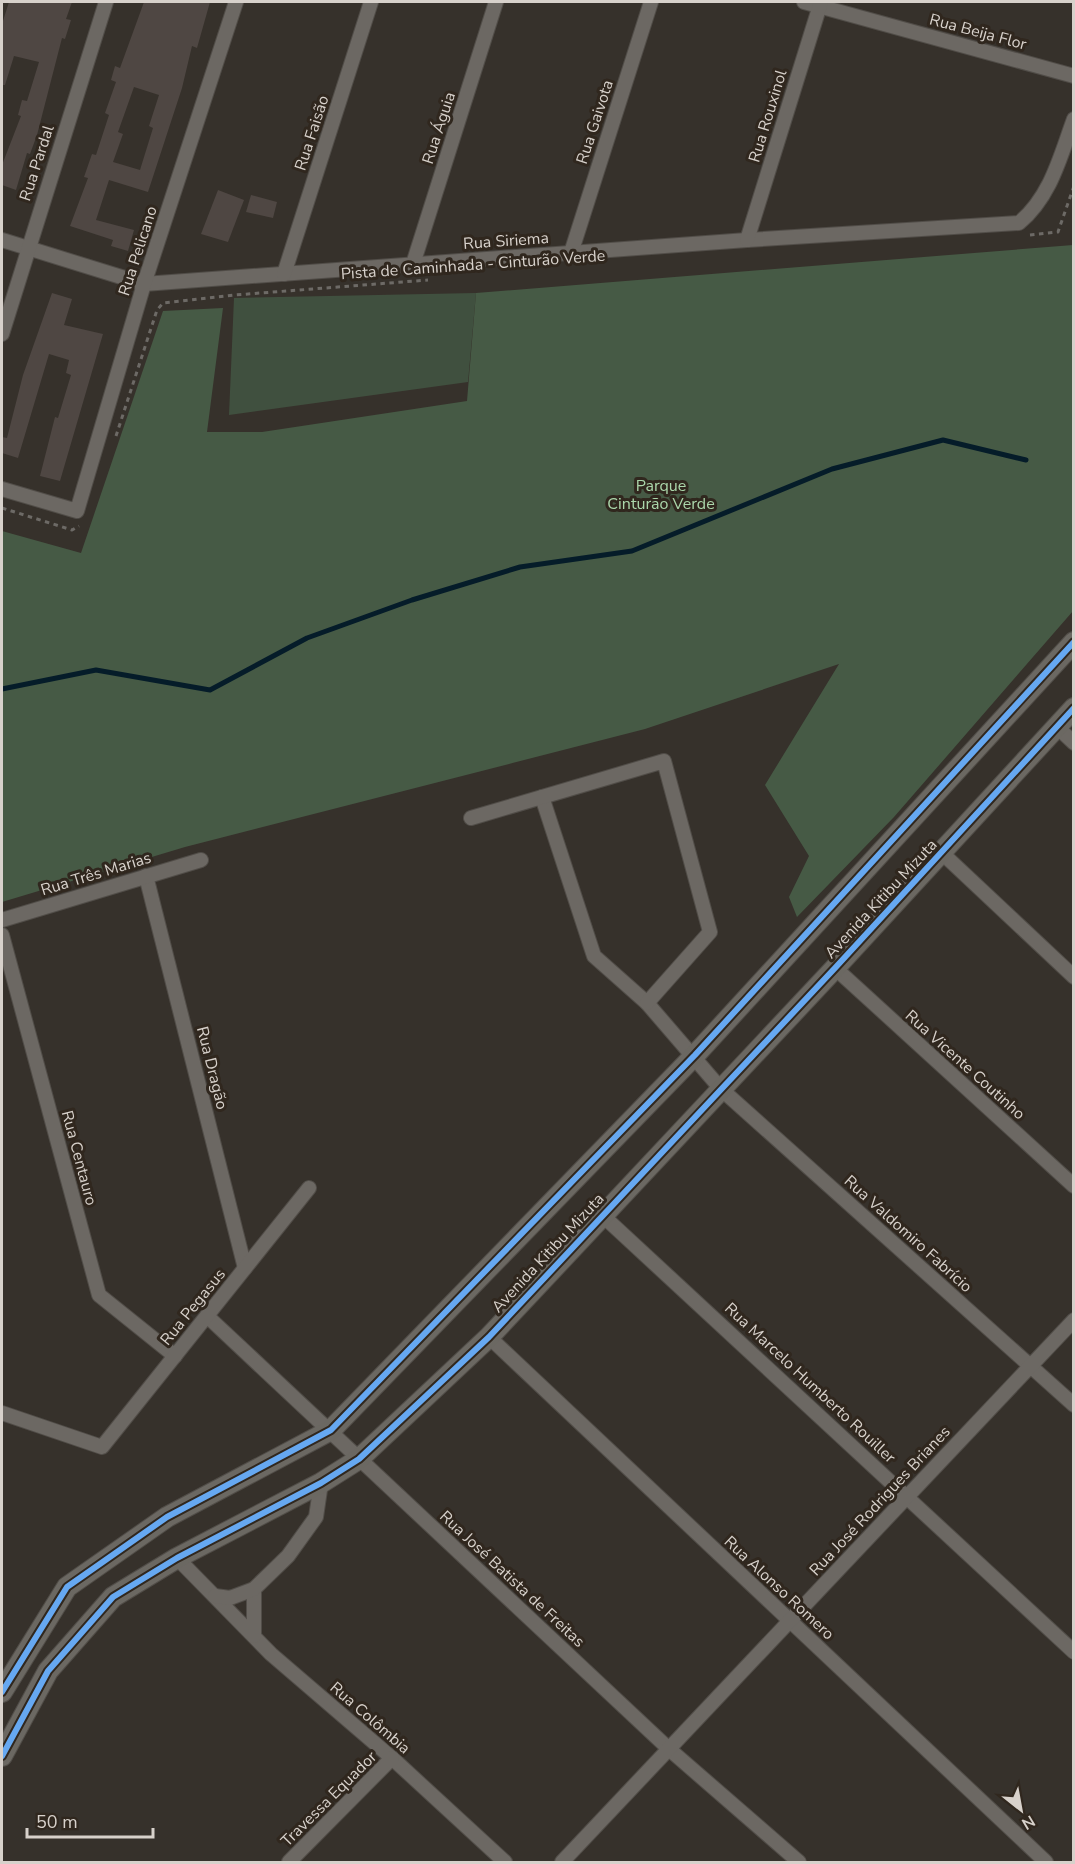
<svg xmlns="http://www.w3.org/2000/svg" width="1075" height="1864" font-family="'Nunito Sans',sans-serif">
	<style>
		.green { fill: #40503f }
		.forest { fill: #465a45 }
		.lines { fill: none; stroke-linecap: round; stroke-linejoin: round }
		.stream { stroke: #051c29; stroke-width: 5 }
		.building { fill: #4f4743; fill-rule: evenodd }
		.street-casing { stroke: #514d48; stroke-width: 16 }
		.secondary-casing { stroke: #514d48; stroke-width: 22 }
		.path { stroke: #6d6a66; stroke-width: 3; stroke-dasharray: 4.5 4.5; stroke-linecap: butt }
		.street { stroke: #6c6863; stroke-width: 14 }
		.secondary { stroke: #6b6862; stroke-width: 20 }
		.cycleway-casing { stroke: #30271e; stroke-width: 10 }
		.cycleway { stroke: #66a8f1; stroke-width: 6 }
		.labels { text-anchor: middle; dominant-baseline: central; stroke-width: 6; stroke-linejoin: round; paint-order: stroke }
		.street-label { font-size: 16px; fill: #d7d1cb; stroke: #30271e }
		.park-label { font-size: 16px; fill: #abd7ab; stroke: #30271e }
	</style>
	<rect width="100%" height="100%" fill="#36312b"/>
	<polygon class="green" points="476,293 468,382 229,415 234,298"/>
	<polygon class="forest" points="1073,245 1073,611 894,817 797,917 789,897 809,856 765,785 839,664 645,729 185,847 2,902 2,531 81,553 163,311 223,308 207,432 262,432 467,401 476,293"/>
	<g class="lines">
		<polyline class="stream" points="2,689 96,670 210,690 307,638 412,600 520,567 632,551 832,469 943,440 1026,460"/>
	</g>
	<g class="building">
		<polygon points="9,2 72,2 66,19 71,20 65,39 62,38 37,135 30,154 27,153 16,190 2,185 2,165 21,116 18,115 22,100 27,101 39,62 14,56 5,85 2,85 2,24"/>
		<path d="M144,2H210L197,48L192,46L182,88L148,192L109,180L96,220L134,230L128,251L111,246L113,240L70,226L88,178L84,177L92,154L96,155L109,115L105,113L116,82L111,80L115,66L120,68ZM134,87L159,95L149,126L153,128L140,170L113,162L123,134L118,132Z"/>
		<polygon points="218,190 244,200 228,242 201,234"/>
		<polygon points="251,195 277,202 273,218 246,212"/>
		<polygon points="52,293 72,299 64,325 103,334 60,481 40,476 55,417 58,418 71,375 66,373 69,360 49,354 18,458 2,453 2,437 7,438 23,375"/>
	</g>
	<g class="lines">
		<g class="street-casing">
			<g id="street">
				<polyline points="804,2 1074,76"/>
				<path d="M2,240L144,284L747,240L1019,223C1051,196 1060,157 1074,119"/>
				<polyline points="747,240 821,2"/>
				<polyline points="571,253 651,2"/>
				<polyline points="413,264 496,2"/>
				<polyline points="284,274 371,2"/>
				<polyline points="2,334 106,2"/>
				<polyline points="2,489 77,511 144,284 236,2"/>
				<polyline points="1056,726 1074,743"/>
				<polyline points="542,797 594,956 647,1003 721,1089 1074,1405"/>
				<polyline points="471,818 664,761 710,932 647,1003"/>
				<polyline points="942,853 1074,977"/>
				<polyline points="146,876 245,1268"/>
				<polyline points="2,920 201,860"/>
				<polyline points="2,935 99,1295 175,1356"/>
				<polyline points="835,968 1074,1186"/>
				<polyline points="601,1214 1074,1652"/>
				<polyline points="207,1316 669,1749 799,1862"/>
				<polyline points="489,1337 1046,1862"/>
				<polyline points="2,1413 102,1447 309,1188"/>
				<polyline points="177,1558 271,1654 392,1758 505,1862"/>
				<polyline points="254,1589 254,1636"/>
				<polyline points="215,1596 230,1598 254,1589 288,1556 316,1517 321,1483"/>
				<polyline points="289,1862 392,1758"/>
				<polyline points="562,1862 1074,1320"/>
			</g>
		</g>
		<g class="secondary-casing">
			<g id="secondary">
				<polyline points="2,1692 67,1587 167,1517 331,1430 695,1055 1074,642"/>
				<polyline points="2,1756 48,1671 113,1597 177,1558 321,1483 359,1459 489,1337 835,968 1074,708"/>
			</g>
		</g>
		<g class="path">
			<polyline points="1030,235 1058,232 1074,186"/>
			<polyline points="116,436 157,310 163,303 235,295 428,280"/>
			<polyline points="2,508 72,530 79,526"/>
		</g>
		<use href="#street" class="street"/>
		<use href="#secondary" class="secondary"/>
		<g class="cycleway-casing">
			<g id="cycleway">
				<polyline points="2,1692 67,1587 167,1517 331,1430 695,1055 1074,642"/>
				<polyline points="2,1756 48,1671 113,1597 177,1558 321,1483 359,1459 489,1337 835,968 1074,708"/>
			</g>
		</g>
		<use href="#cycleway" class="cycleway"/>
	</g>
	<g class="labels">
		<g class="street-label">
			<text transform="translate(978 32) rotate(15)">Rua Beija Flor</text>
			<text transform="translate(768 116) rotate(-73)">Rua Rouxinol</text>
			<text transform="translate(595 122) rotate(-72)">Rua Gaivota</text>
			<text transform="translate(439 128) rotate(-72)">Rua Águia</text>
			<text transform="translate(312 133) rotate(-72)">Rua Faisão</text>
			<text transform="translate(37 163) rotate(-72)">Rua Pardal</text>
			<text transform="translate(506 241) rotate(-4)">Rua Siriema</text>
			<text transform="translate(138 251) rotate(-72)">Rua Pelicano</text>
			<text transform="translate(473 265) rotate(-4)">Pista de Caminhada - Cinturão Verde</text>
			<text transform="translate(96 874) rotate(-17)">Rua Três Marias</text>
			<text transform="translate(881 899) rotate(-47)">Avenida Kitibu Mizuta</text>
			<text transform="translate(965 1065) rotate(42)">Rua Vicente Coutinho</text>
			<text transform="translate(212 1068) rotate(76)">Rua Dragão</text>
			<text transform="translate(79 1158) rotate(75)">Rua Centauro</text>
			<text transform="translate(908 1234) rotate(42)">Rua Valdomiro Fabrício</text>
			<text transform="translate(548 1253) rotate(-47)">Avenida Kitibu Mizuta</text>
			<text transform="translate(193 1307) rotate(-51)">Rua Pegasus</text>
			<text transform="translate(810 1383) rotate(43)">Rua Marcelo Humberto Rouiller</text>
			<text transform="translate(880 1501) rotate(-47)">Rua José Rodrigues Brianes</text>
			<text transform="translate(512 1579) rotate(43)">Rua José Batista de Freitas</text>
			<text transform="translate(779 1588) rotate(43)">Rua Alonso Romero</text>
			<text transform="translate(370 1718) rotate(41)">Rua Colômbia</text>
			<text transform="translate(329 1799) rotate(-45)">Travessa Equador</text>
		</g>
		<g class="park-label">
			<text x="661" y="486">Parque<tspan x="661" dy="18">Cinturão Verde</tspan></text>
		</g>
	</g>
	<rect width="1075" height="1864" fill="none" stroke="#d7d1cb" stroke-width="6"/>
	<g transform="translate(1021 1810) rotate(149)" stroke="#30271e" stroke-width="4.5" paint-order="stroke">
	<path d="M0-4.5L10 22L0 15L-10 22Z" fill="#d7d1cb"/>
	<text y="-9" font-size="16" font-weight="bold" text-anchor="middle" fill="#d7d1cb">N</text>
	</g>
	<path d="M27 1828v9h126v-9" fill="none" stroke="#d7d1cb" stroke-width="3"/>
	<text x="36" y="1828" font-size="18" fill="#d7d1cb" stroke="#30271e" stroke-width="4.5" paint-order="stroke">50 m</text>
</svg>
